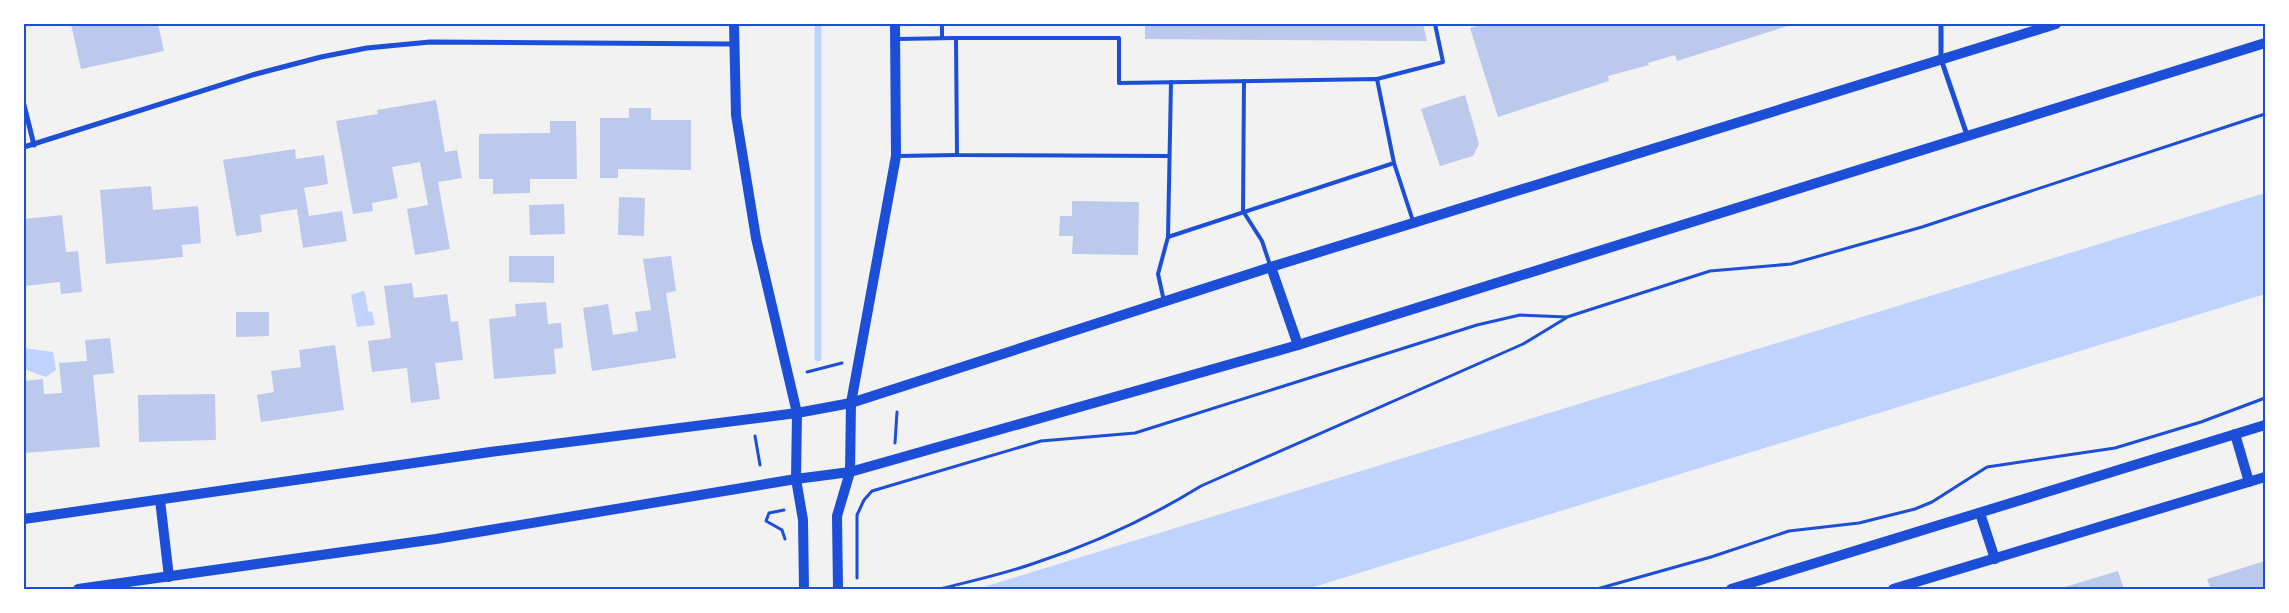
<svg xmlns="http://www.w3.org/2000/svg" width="2289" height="613" font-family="'Asap Condensed',sans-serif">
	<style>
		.water { fill: #bfd3fe }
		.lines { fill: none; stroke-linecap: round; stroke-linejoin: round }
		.stream { stroke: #bfd3fe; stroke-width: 7 }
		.building { fill: #bdc9ec }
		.path { stroke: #1d4ed8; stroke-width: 3 }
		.service { stroke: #1d4ed8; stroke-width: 4 }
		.minor { stroke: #1d4ed8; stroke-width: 5 }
		.secondary { stroke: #1d4ed8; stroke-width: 10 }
		.neatline { fill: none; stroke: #1d4ed8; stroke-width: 2 }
	</style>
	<rect width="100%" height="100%" fill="#f2f2f2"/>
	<g class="water">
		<polygon points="2265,193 2265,294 1307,589 977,589"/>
		<polygon points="363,291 365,292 368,311 372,312 375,325 357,327 351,295"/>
		<polygon points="24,348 53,352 56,370 46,377 24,369"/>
	</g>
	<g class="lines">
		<polyline class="stream" points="818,24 818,358"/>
	</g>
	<g class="building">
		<polygon points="71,24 158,24 164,51 81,69"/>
		<polygon points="1145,24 1423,24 1427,41 1145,39"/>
		<polygon points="1484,24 1794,24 1677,61 1675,55 1648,63 1649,65 1608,76 1609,81 1498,117 1470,28"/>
		<polygon points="1465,95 1479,144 1473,156 1440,166 1421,109"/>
		<polygon points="436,100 445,152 457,150 462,178 438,182 450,249 415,255 407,209 428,205 420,162 392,167 398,198 372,203 373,211 353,214 336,121 378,114 377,110"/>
		<polygon points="629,108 651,108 651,120 691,120 691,170 618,169 618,178 600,178 600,118 629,118"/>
		<polygon points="550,121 576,121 577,179 530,179 530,193 493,194 493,179 479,179 479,134 550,133"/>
		<polygon points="295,149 296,159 324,155 328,184 304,188 309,216 342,211 347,241 303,248 297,209 260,215 262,232 236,236 223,160"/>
		<polygon points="151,186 153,210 198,206 201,243 182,245 183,257 106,264 100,190"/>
		<polygon points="619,197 645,198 644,236 618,235"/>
		<polygon points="1072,201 1139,202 1138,255 1072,254 1073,236 1059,236 1060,216 1072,216"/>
		<polygon points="564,204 565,234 530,235 529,205"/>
		<polygon points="62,215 66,252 78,251 82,292 61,294 60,282 24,286 24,219"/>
		<polygon points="509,256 554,256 554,283 509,282"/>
		<polygon points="671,256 676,291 666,293 676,358 592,371 583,308 608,304 613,335 638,331 635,312 651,310 643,259"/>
		<polygon points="412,283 414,298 447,294 451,322 458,321 463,360 435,363 440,399 411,403 407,368 372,372 368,341 391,338 384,286"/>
		<polygon points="546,302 548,324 561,323 563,348 554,349 556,374 494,379 489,319 516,316 515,304"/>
		<polygon points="236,312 269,312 269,336 236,337"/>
		<polygon points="110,338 114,373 93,375 100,447 24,453 24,381 43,379 44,394 62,393 59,363 87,361 85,340"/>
		<polygon points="335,345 344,410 261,422 257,395 274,392 271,371 301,367 299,350"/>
		<polygon points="215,394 216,440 139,442 138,395"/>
		<polygon points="2265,561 2265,589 2204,589 2210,587 2207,579"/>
		<polygon points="2118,571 2124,589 2058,589"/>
	</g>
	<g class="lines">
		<g class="path">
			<polyline points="807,372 842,363"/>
			<polyline points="755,436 760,465"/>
			<polyline points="895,443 897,412"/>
			<polyline points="784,510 769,513 766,521 782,530 785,539"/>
			<polyline points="857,578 857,515 864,500 872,491 1041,441 1135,433 1477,325 1520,315 1567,317 1710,271 1791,264 1922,227 2265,114"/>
			<path d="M940,589C971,581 1004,574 1035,563C1093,544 1149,518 1201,486L1523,344L1566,318"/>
			<polyline points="1597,589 1711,557 1789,531 1859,523 1915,509 1932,502 1987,467 2115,448 2201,422 2265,398"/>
		</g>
		<g class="service">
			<polyline points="942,24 942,38"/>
			<polyline points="897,39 956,38"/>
			<polyline points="1377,79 1443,62 1435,24"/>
			<polyline points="1244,81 1243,211 1262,241 1270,265"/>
			<polyline points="898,156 957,155"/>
			<polyline points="1394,163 1413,221"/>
			<polyline points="1168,237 1394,163 1377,79 1119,83 1119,38 956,38 957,155 1169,156"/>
			<polyline points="1164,301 1158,274 1168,237 1171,82"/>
		</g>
		<g class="minor">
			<polyline points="1941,24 1941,59 1967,135"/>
			<polyline points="24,105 34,145"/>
			<polyline points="24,147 256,74 321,57 367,48 430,42 734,44"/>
		</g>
		<g class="secondary">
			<polyline points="734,24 736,115 756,238 797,413 796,479 803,520 804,589"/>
			<polyline points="1271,267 1298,345"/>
			<polyline points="2235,434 2249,482"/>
			<polyline points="160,500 169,577"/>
			<polyline points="1980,513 1995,559"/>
			<polyline points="24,519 490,452 797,413 851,403 1271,267 2056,24"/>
			<polyline points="78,589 436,539 796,479 850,472 1298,345 2265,43"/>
			<polyline points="838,589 837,516 850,472 851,403 896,156 895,24"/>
			<polyline points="1731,589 2265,425"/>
			<polyline points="1893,589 2265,477"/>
		</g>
	</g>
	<rect width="2289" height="613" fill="none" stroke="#ffffff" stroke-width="50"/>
	<rect x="25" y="25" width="2239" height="563" class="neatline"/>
</svg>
